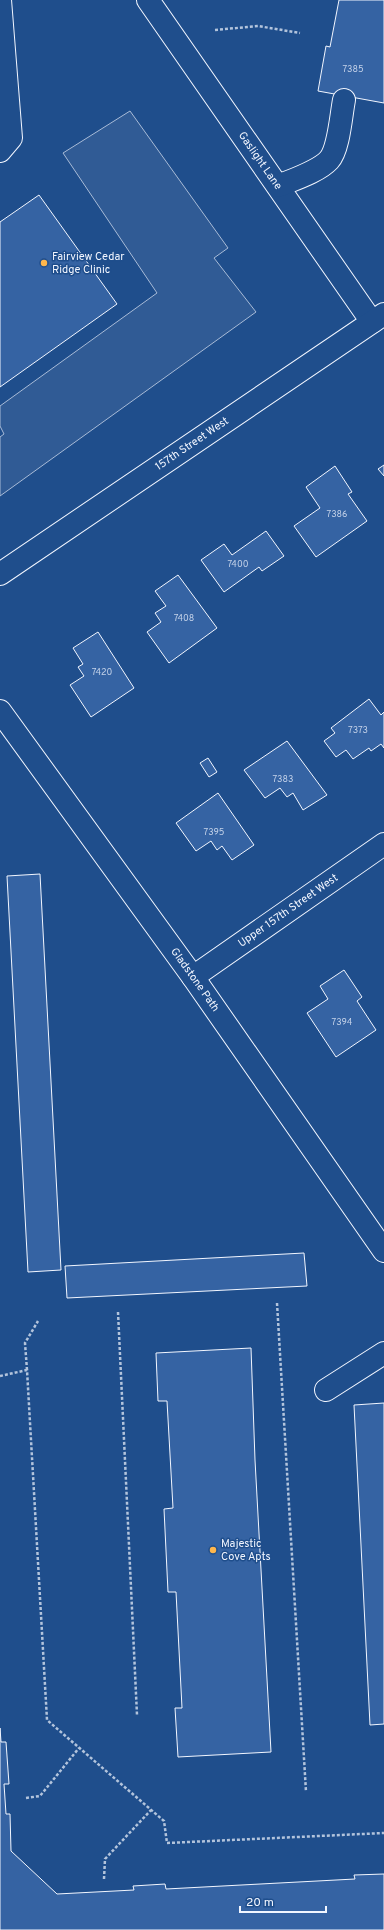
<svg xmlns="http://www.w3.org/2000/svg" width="384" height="1930" font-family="Overpass,sans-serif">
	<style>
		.built { fill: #305b95; stroke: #a8bbd7 }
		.building { fill: #3563a3; stroke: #f2f6ff }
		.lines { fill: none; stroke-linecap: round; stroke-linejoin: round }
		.minor-casing { stroke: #f2f6ff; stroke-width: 24 }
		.path { stroke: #b3c4dc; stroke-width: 2.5; stroke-dasharray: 3 2; stroke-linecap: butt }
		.minor { stroke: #1f4e8c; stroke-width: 22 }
		.poi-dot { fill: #ffb74d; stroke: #1f4e8c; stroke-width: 1.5 }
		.labels { text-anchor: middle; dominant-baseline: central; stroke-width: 3; stroke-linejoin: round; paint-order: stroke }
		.number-label { font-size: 9px; fill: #c3d1e8 }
		.street-label { font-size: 11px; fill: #f2f6ff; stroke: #1f4e8c }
		.poi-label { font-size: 11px; fill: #f2f6ff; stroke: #1f4e8c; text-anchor: start }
	</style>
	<rect width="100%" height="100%" fill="#1f4e8c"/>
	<polygon class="built" points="130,111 228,248 214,258 256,312 0,496 0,437 4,434 0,426 0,406 157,293 63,153"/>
	<g class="building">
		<polygon points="339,0 384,0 384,103 318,91 326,46 330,47"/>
		<polygon points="39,195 117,304 0,387 0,222"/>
		<polygon points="384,465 384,476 378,469"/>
		<polygon points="335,466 352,492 348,494 367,521 316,557 294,526 320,508 306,487"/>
		<polygon points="266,531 284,556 262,571 259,567 224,592 201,560 224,544 232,555"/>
		<polygon points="178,575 217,628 169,663 147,632 161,622 155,613 166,606 155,591"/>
		<polygon points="98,632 134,688 91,717 70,685 84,676 78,667 83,664 73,648"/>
		<polygon points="369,699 381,715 384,712 384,748 381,744 371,751 369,748 353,759 346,750 336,757 324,741 335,733 331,728"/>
		<polygon points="287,741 327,795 303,810 293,793 287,797 280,788 265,798 244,770"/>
		<polygon points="208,758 217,772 209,777 200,763"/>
		<polygon points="218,793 254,845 232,860 222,846 217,850 211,841 196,851 176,823"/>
		<polygon points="40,874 61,1270 28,1272 7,876"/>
		<polygon points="344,970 362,997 357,1001 376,1030 336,1057 307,1013 328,999 320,986"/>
		<polygon points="304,1253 307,1286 67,1298 65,1266"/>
		<polygon points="251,1348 255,1460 271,1752 178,1757 175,1708 182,1708 176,1592 168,1592 164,1509 173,1508 167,1401 158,1401 156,1353"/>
		<polygon points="384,1403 384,1724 370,1725 354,1405"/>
		<polygon points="0,1728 1,1742 6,1742 9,1784 4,1784 6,1814 10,1814 11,1851 57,1894 134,1890 133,1886 165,1884 166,1889 355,1879 354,1875 384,1874 384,1930 0,1930"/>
	</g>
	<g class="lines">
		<g class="minor-casing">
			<g id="minor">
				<path id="s1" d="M148,0L372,322"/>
				<polyline points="0,151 11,138 0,0"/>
				<path d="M278,186C292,180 318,172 329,160C339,149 341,115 344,100"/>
				<path id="s2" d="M0,574L384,314"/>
				<path id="s3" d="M0,711L193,977L384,1251"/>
				<path id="s4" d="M193,977L384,844"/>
				<polyline points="326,1390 384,1353"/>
			</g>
		</g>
		<g class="path">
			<polyline points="215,30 258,26 300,33"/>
			<polyline points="277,1303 306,1792"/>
			<polyline points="118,1312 137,1715"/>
			<polyline points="27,1370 25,1343 38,1321"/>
			<polyline points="0,1376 27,1370 47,1720 164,1821 167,1843 384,1833"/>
			<polyline points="26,1798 40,1796 79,1748"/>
			<polyline points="104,1879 105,1859 151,1810"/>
		</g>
		<use href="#minor" class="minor"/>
	</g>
	<g class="poi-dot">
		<circle cx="44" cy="263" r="4"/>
		<circle cx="213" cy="1550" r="4"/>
	</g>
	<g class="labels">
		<g class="number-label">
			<text x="353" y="69">7385</text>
			<text x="337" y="514">7386</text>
			<text x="238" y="564">7400</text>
			<text x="184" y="618">7408</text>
			<text x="102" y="672">7420</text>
			<text x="358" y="730">7373</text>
			<text x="283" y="779">7383</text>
			<text x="214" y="832">7395</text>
			<text x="342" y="1022">7394</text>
		</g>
		<g class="street-label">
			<text stroke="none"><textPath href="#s1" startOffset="196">Gaslight Lane</textPath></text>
			<text stroke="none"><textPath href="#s2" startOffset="232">157th Street West</textPath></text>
			<text stroke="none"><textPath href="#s4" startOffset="116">Upper 157th Street West</textPath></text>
			<text stroke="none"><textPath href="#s3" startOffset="332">Gladstone Path</textPath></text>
		</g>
		<g class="poi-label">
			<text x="52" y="257">Fairview Cedar<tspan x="52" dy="13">Ridge Clinic</tspan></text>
			<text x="221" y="1544">Majestic<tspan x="221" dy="13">Cove Apts</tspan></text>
		</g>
	</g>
	<path d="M240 1906v6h86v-6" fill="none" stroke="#f2f6ff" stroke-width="2"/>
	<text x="246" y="1906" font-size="12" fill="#f2f6ff" stroke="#1f4e8c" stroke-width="3" paint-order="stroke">20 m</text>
</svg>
